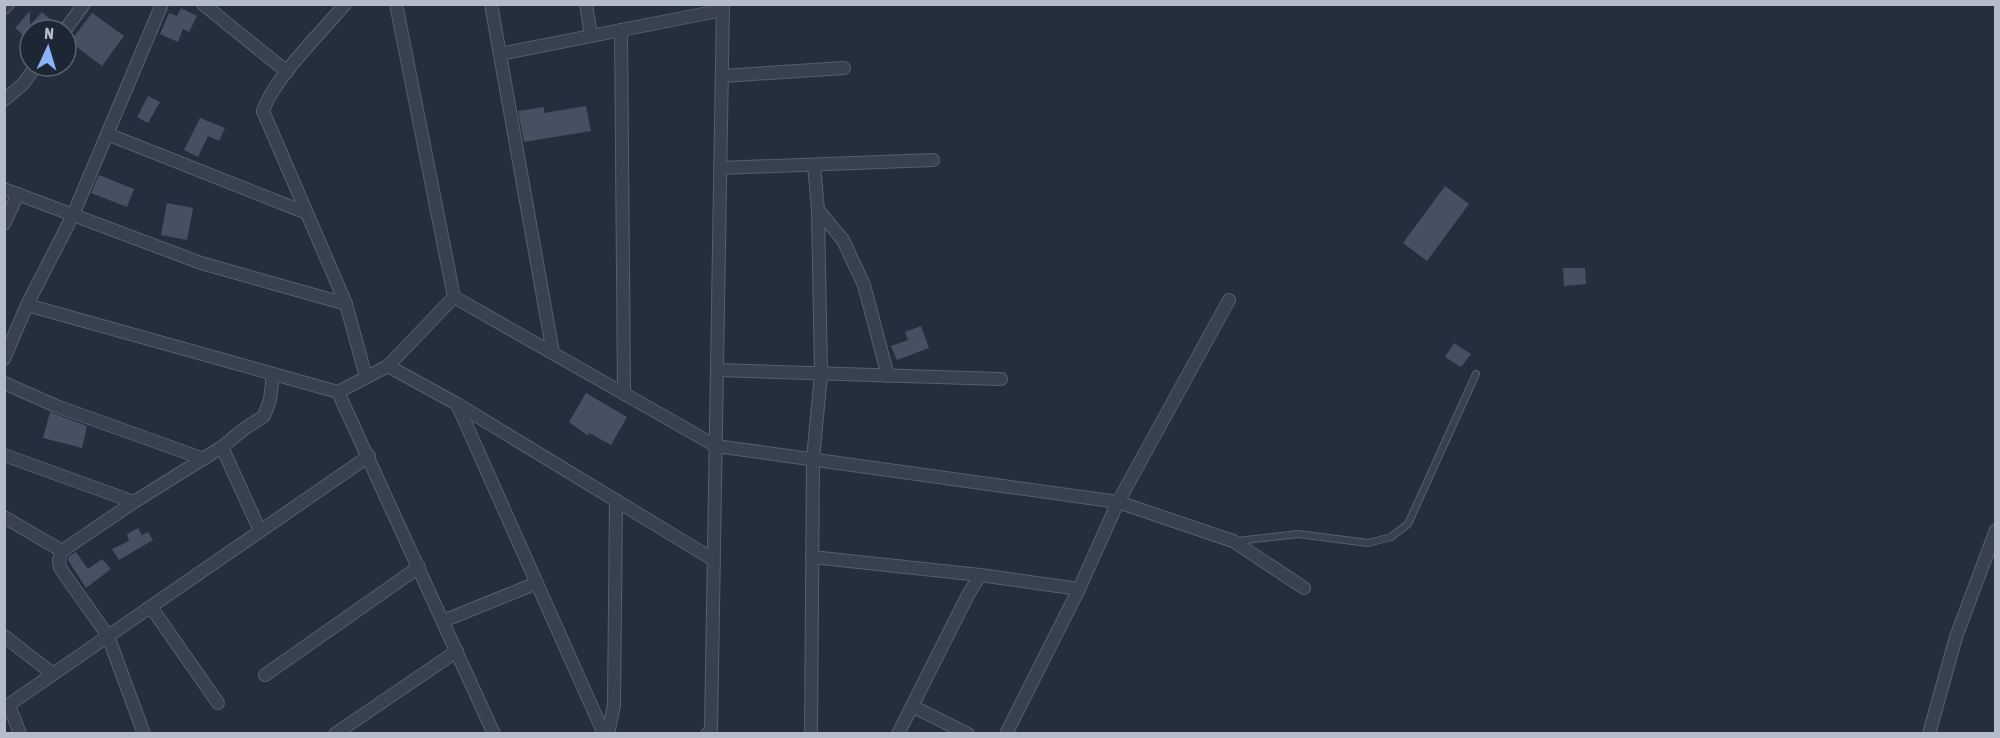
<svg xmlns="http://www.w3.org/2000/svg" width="2000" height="738" font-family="'Asap Condensed',sans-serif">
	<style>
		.building { fill: #455162 }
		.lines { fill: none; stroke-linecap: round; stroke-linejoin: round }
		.lane-casing { stroke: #565f6c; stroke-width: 8 }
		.street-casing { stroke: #565f6c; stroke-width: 14 }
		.lane { stroke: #38414e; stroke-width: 6 }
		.street { stroke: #38414e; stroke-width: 12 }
	</style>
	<rect width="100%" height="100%" fill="#242f3e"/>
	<g class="building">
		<polygon points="181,8 197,16 189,32 183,29 178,42 160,34 169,13 177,16"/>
		<polygon points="30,11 30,25 42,12 58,26 57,30 30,30 30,41 15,28"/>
		<polygon points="92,13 124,36 102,66 70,42"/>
		<polygon points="148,96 160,102 148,123 137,117"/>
		<polygon points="586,106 591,131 524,142 518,111 544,107 544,113"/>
		<polygon points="200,118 225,128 219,141 208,136 198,157 184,150"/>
		<polygon points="99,175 134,189 127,207 91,193"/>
		<polygon points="1445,186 1469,204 1427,261 1403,243"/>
		<polygon points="167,203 193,208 187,240 161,235"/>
		<polygon points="1563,268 1585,268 1586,284 1564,286"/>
		<polygon points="921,326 929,348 897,360 891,346 908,340 905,332"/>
		<polygon points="1454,343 1471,354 1461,367 1445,357"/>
		<polygon points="586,393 627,417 611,445 589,433 588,436 569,422"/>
		<polygon points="50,412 87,426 82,448 43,438"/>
		<polygon points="138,528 142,535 148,532 153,540 119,560 112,549 129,541 127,534"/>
		<polygon points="76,552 88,569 102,559 111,569 86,588 68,560 69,556"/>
	</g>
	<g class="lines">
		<g class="lane-casing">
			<polyline id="lane" points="1237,541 1298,534 1368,543 1391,537 1408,524 1476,374"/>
		</g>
		<g class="street-casing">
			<g id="street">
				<polyline points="203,4 287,72"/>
				<path d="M345,4C321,33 274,78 263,111L346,304L366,377"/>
				<polyline points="396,4 454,297 716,446 1118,502 1233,541 1304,588"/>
				<polyline points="491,4 553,353"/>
				<polyline points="586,4 591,36"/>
				<polyline points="4,8 8,4"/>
				<polyline points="65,30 84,4"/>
				<polyline points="621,30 624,394"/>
				<polyline points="500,54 723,10"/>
				<polyline points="722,76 844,68"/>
				<polyline points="4,100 23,84 36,66"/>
				<polyline points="107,134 304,212"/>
				<polyline points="720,168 933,160"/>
				<polyline points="4,189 201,263 346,304"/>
				<polyline points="818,210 843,240 864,285 888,376"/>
				<polyline points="4,224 18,194"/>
				<polyline points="27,305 338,392 388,366 454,297"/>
				<polyline points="4,359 27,305 73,215 162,4"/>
				<polyline points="388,366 457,404 714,560"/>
				<polyline points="717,370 1001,379"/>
				<polyline points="4,383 56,406 204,459"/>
				<polyline points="338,392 494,734"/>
				<polyline points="457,404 604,734"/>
				<polyline points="222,447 260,531"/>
				<polyline points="4,455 134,502"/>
				<polyline points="4,517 62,551"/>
				<polyline points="812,557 980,575"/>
				<polyline points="151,607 218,703"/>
				<polyline points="443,621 537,583"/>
				<polyline points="4,636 53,674"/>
				<polyline points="265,675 419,567"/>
				<polyline points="9,705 20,734"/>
				<polyline points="912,706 968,734"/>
				<polyline points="4,708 369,456"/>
				<polyline points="144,734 108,636 60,568 59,560 62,551 134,502 222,447 244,429 264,416 270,400 273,374"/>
				<polyline points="335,734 457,651"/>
				<polyline points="608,734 614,705 616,500"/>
				<polyline points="707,734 711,730 723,4"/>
				<polyline points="811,734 813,459 821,374 818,210 814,165"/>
				<polyline points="898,734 968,595 980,575 1079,589"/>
				<polyline points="1006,734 1079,589 1118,502 1229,300"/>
				<polyline points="1929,734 1956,637 1996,530"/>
			</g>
		</g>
		<use href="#lane" class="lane"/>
		<use href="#street" class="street"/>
	</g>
	<rect width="2000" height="738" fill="none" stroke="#b4bcc9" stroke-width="12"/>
	<g transform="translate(48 48) rotate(4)"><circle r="28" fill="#1d2633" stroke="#59626f" stroke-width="1.5"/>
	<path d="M0-4.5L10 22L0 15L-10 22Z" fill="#8ab4f8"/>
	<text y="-9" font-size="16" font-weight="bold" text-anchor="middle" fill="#b4bcc9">N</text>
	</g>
</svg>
